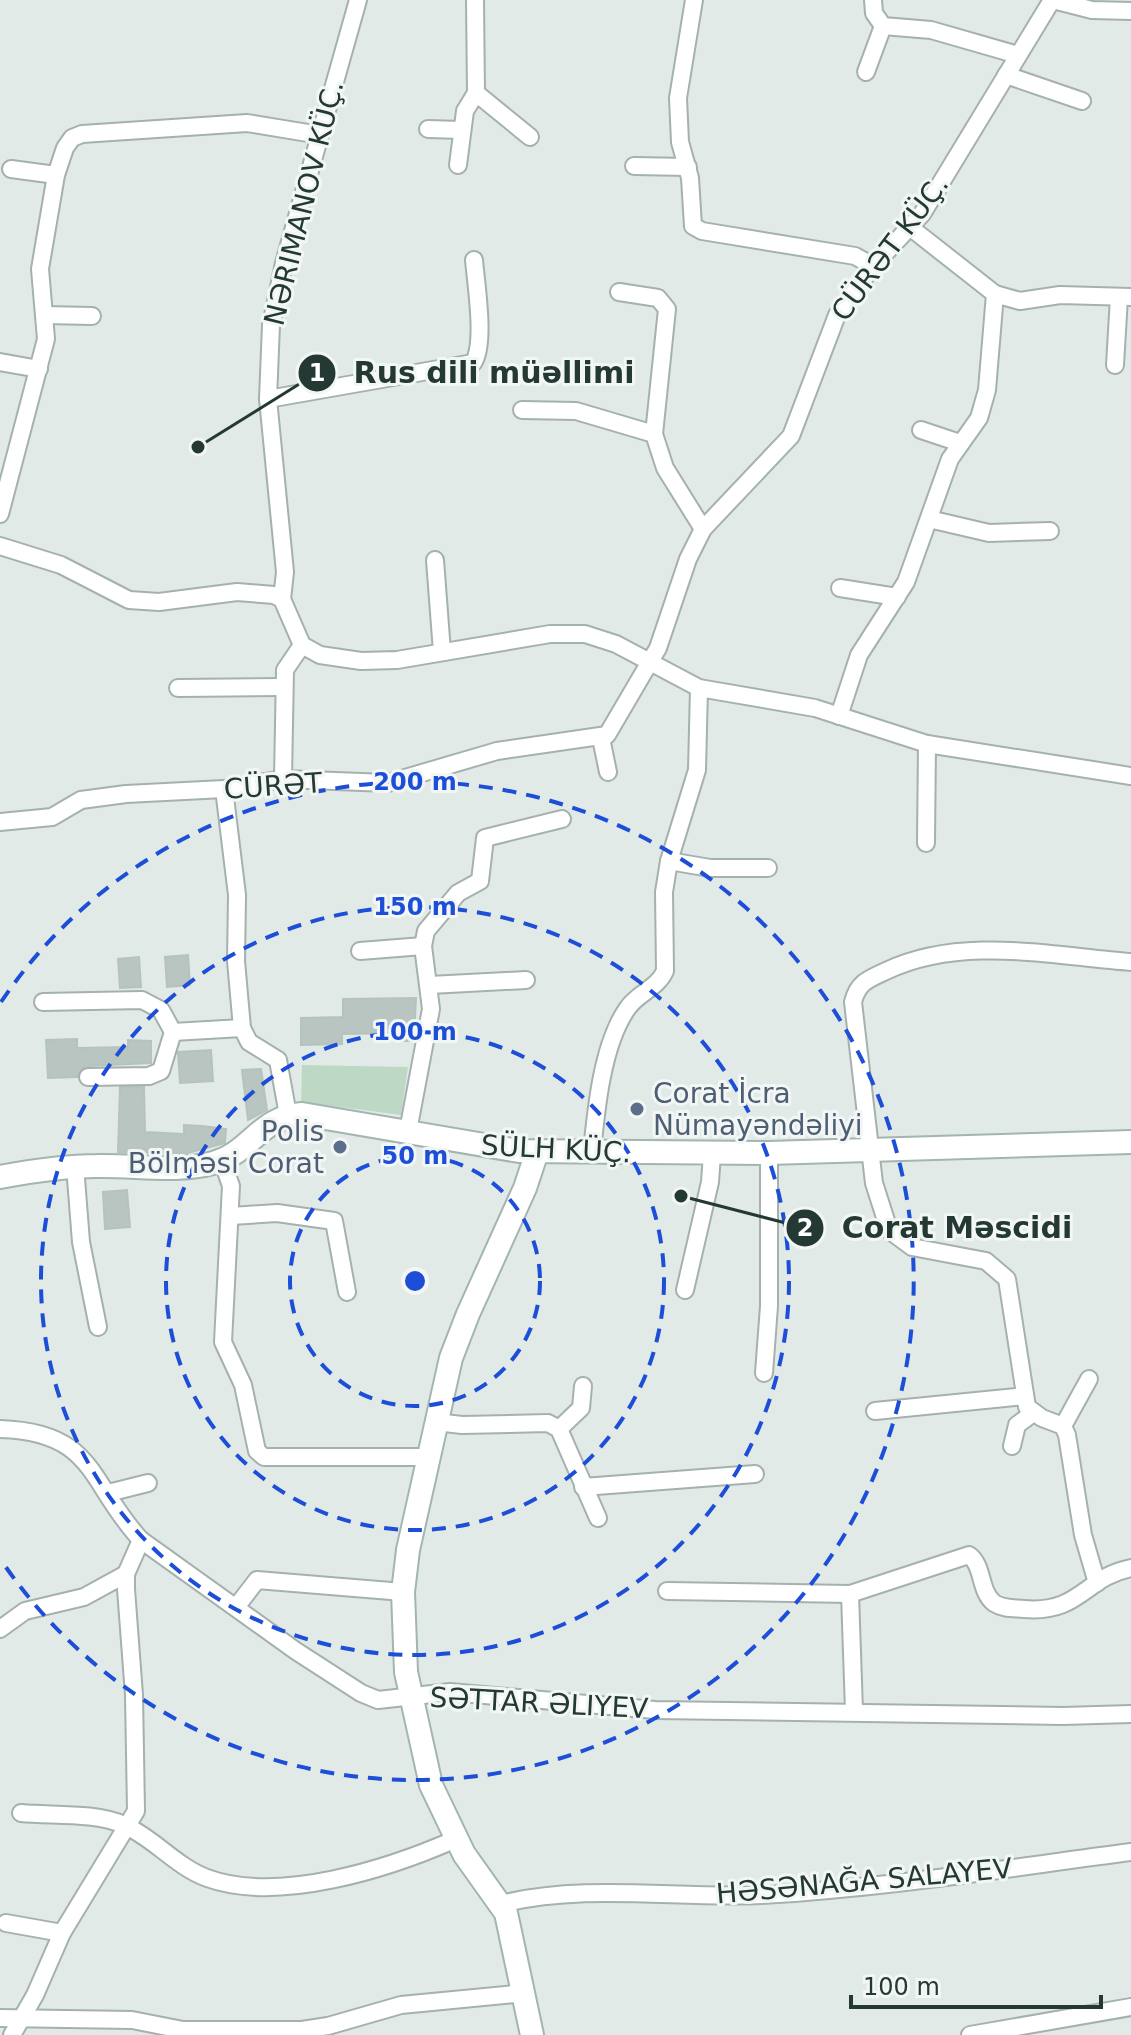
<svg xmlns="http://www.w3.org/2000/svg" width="1131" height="2035" font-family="'DejaVu Sans',sans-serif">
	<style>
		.green { fill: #bdd9c6 }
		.building { fill: #b8c5c0; stroke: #b5c3be; stroke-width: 2 }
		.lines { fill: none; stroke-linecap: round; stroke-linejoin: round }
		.street-casing { stroke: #a5b1ae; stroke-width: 20 }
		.secondary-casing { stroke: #a2b5af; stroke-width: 26 }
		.street { stroke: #fff; stroke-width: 16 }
		.secondary { stroke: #fff; stroke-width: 22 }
		.ring { fill: none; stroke: #1d4ed8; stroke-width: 4; stroke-dasharray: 14 10 }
		.service-dot { fill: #5c6f8a; stroke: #f2f7f5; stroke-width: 3 }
		.labels { text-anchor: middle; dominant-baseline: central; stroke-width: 6; stroke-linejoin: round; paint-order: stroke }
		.street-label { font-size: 28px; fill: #243934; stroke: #f2f7f5 }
		.service-label { font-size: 28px; fill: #4e5e75; stroke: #f2f7f5; text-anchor: start }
		.centre { fill: #1d4ed8; stroke: #f2f7f5; stroke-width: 4 }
		.ring-label { font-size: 24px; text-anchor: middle; font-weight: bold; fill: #1d4ed8; stroke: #f2f7f5; stroke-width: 6; stroke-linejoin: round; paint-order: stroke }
		.leader { fill: none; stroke: #243934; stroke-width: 3 }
		.callout-dot { fill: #243934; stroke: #f2f7f5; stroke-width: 3 }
		.mark-label { font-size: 24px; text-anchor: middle; font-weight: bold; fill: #fff }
		.callout-label { font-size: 30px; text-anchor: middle; font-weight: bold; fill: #243934; stroke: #f2f7f5; stroke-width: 6; stroke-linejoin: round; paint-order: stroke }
	</style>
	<rect width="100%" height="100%" fill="#e2eae7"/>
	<polygon class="green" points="302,1065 408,1067 401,1115 301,1102"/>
	<g class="building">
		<polygon points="188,955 190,985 167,987 165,957"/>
		<polygon points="139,957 141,987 120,988 118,959"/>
		<polygon points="416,998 414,1041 402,1041 402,1033 342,1034 342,1044 301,1045 301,1018 343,1017 343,999"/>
		<polygon points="77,1039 77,1048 128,1047 128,1040 151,1041 151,1063 88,1066 82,1068 77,1077 48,1078 46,1040"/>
		<polygon points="211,1050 213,1081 180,1083 178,1052"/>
		<polygon points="261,1069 267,1110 248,1120 242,1070"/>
		<polygon points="120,1087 144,1087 145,1132 184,1134 184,1125 203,1126 226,1129 225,1143 184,1154 118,1152"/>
		<polygon points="127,1190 130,1227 105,1229 103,1192"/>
	</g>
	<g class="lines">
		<g class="street-casing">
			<g id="street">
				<polyline points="694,0 678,98 680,142 690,178 693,226 702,231 855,256 873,266"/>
				<polyline points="873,0 874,13 883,26 931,30 1018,55"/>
				<polyline points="1053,0 1092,10 1131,11"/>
				<polyline points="866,72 883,26"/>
				<polyline points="1006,75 1082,101"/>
				<polyline points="476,93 530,137"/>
				<polyline points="428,129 461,130"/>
				<polyline points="458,165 465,111 476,93 475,0"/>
				<polyline points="634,166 688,167"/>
				<polyline points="11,169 56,175"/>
				<polyline points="619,292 658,298 667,309 654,434 665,468 703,529"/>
				<polyline points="995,294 1020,301 1060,295 1131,297"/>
				<polyline points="44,315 92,316"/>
				<polyline points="0,362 39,369"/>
				<polyline points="1115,365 1119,297"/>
				<path d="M268,399L473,363C486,345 476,284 474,260"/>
				<polyline points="522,410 576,411 654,434"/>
				<polyline points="921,430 960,443"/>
				<polyline points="0,514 46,339 40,269 56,175 65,148 72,138 82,134 247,123 320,135"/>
				<polyline points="929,519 989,533 1050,531"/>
				<polyline points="0,546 61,565 129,600 159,602 237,592 274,595 282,599 302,645 320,655 361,661 397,660 550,634 585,634 616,644 699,688 815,708 927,744 1131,776"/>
				<polyline points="435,560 442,652"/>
				<polyline points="840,588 897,597"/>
				<polyline points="282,599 285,572 268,399 271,325 284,263 358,0"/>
				<polyline points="178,688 283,687"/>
				<polyline points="839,716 859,655 906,582 950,459 979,418 987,390 995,294 911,228"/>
				<polyline points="601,738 608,772"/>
				<polyline points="283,779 285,670 302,645"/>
				<polyline points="224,789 237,895 236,961 242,1028 249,1042 278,1060 288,1115"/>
				<polyline points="0,822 52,817 81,800 126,794 224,789 283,779 388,783 497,751 607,735 658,648 688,559 703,529 791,436 837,315 873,266 922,214 1052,0"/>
				<polyline points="926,843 927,744"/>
				<polyline points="669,861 710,868 768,868"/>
				<polyline points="360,951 423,946"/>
				<polyline points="430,985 526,980"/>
				<polyline points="43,1002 142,1000 161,1010 173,1032 242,1028"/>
				<polyline points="88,1077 149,1076 161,1071 173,1032"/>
				<polyline points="408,1131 431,1009 423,946 426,931 458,893 480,881 485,838 562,819"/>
				<path d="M592,1152C596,1110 602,1045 627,1009C637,993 657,989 665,971L664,892L669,861L697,770L699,688"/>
				<polyline points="222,1160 231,1186 223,1342 243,1385 257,1451 264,1457 428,1457"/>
				<polyline points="75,1166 81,1242 98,1327"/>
				<polyline points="231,1216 277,1213 334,1221 347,1292"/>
				<polyline points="685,1290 710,1182 712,1154"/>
				<polyline points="764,1373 769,1306 769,1153"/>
				<polyline points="875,1411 1025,1396"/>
				<polyline points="436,1422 462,1425 548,1423 559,1429 598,1518"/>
				<polyline points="1063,1426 1089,1379"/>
				<path d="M0,1429C96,1432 88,1483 141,1540L296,1651L361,1693L378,1700L450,1692L655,1710L1063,1716L1131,1714"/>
				<polyline points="559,1429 581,1408 583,1386"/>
				<polyline points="1012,1446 1017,1425 1033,1413"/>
				<polyline points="583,1487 755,1474"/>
				<polyline points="108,1493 148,1483"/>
				<path d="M1097,1583L1083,1535L1067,1435L1063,1426L1042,1418L1027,1407L1007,1279L986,1261L912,1247L889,1230L874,1183L853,1002C858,982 869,979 886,971C962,935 1051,956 1131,962"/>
				<path d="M667,1591L850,1594L969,1555C984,1566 979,1591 994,1603C1003,1609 1014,1608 1024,1609C1080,1614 1085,1577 1131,1568"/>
				<polyline points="850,1594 854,1711"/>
				<polyline points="237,1606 257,1580 403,1592"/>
				<polyline points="0,1629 25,1611 84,1597 126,1574"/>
				<path d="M21,1813C52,1816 95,1812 124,1825C154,1838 175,1866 207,1878C278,1904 388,1869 456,1839"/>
				<path d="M501,1904C585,1883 676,1899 762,1895C886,1888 1008,1868 1131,1852"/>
				<polyline points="6,1923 62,1933"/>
				<polyline points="0,2018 132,2020 183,2030 302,2030 328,2026 401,2005 525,1993"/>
				<polyline points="12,2035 35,1995 62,1933 136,1811 134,1695 126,1589 126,1574 141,1540"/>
				<polyline points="970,2035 1131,2007"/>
			</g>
		</g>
		<g class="secondary-casing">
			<g id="secondary">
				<path d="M0,1177C32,1171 64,1166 97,1166C135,1165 177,1173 213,1163C251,1153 259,1117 302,1114L519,1151L769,1153L1131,1142"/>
				<polyline points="532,2035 506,1913 464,1854 431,1785 406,1672 403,1592 408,1550 451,1358 468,1314 525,1188 537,1152"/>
			</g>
		</g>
		<use href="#street" class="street"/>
		<use href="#secondary" class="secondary"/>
	</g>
	<g class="ring">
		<circle cx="415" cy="1281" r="125"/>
		<circle cx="415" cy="1281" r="249"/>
		<circle cx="415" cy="1281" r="374"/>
		<path d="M1 1002A499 499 0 1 1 1 1560"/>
	</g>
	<g class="service-dot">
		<circle cx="637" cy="1109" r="8"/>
		<circle cx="340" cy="1147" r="8"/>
	</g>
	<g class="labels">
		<g class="street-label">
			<text transform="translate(304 203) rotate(-76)">NƏRIMANOV KÜÇ.</text>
			<text transform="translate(890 248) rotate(-53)">CÜRƏT KÜÇ.</text>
			<text transform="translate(273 786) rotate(-4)">CÜRƏT</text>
			<text transform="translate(556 1149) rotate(3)">SÜLH KÜÇ.</text>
			<text transform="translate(539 1703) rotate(3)">SƏTTAR ƏLIYEV</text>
			<text transform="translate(864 1881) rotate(-5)">HƏSƏNAĞA SALAYEV</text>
		</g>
		<g class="service-label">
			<text x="653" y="1093">Corat İcra<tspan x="653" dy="32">Nümayəndəliyi</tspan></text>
			<text x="324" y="1131" text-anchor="end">Polis<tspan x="324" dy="32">Bölmәsi Corat</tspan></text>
		</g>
	</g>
	<circle cx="415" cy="1281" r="12" class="centre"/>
	<g class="ring-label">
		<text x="415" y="790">200 m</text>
		<text x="415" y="915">150 m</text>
		<text x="415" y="1040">100 m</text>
		<text x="415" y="1164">50 m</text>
	</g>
	<path class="leader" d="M198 447L317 373M681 1196L805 1228"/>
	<g class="callout-dot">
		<circle cx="198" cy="447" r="8"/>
		<circle cx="681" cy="1196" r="8"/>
		<circle cx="317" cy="373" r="20"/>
		<circle cx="805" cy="1228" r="20"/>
	</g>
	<g class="mark-label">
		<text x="317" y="381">1</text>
		<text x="805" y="1236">2</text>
	</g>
	<g class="callout-label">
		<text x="494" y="383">Rus dili müəllimi</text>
		<text x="957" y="1238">Corat Məscidi</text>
	</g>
	<path d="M851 1995v12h250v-12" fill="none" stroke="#243934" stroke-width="4"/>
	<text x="863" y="1995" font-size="24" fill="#243934" stroke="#f2f7f5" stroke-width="6" paint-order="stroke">100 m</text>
</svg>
